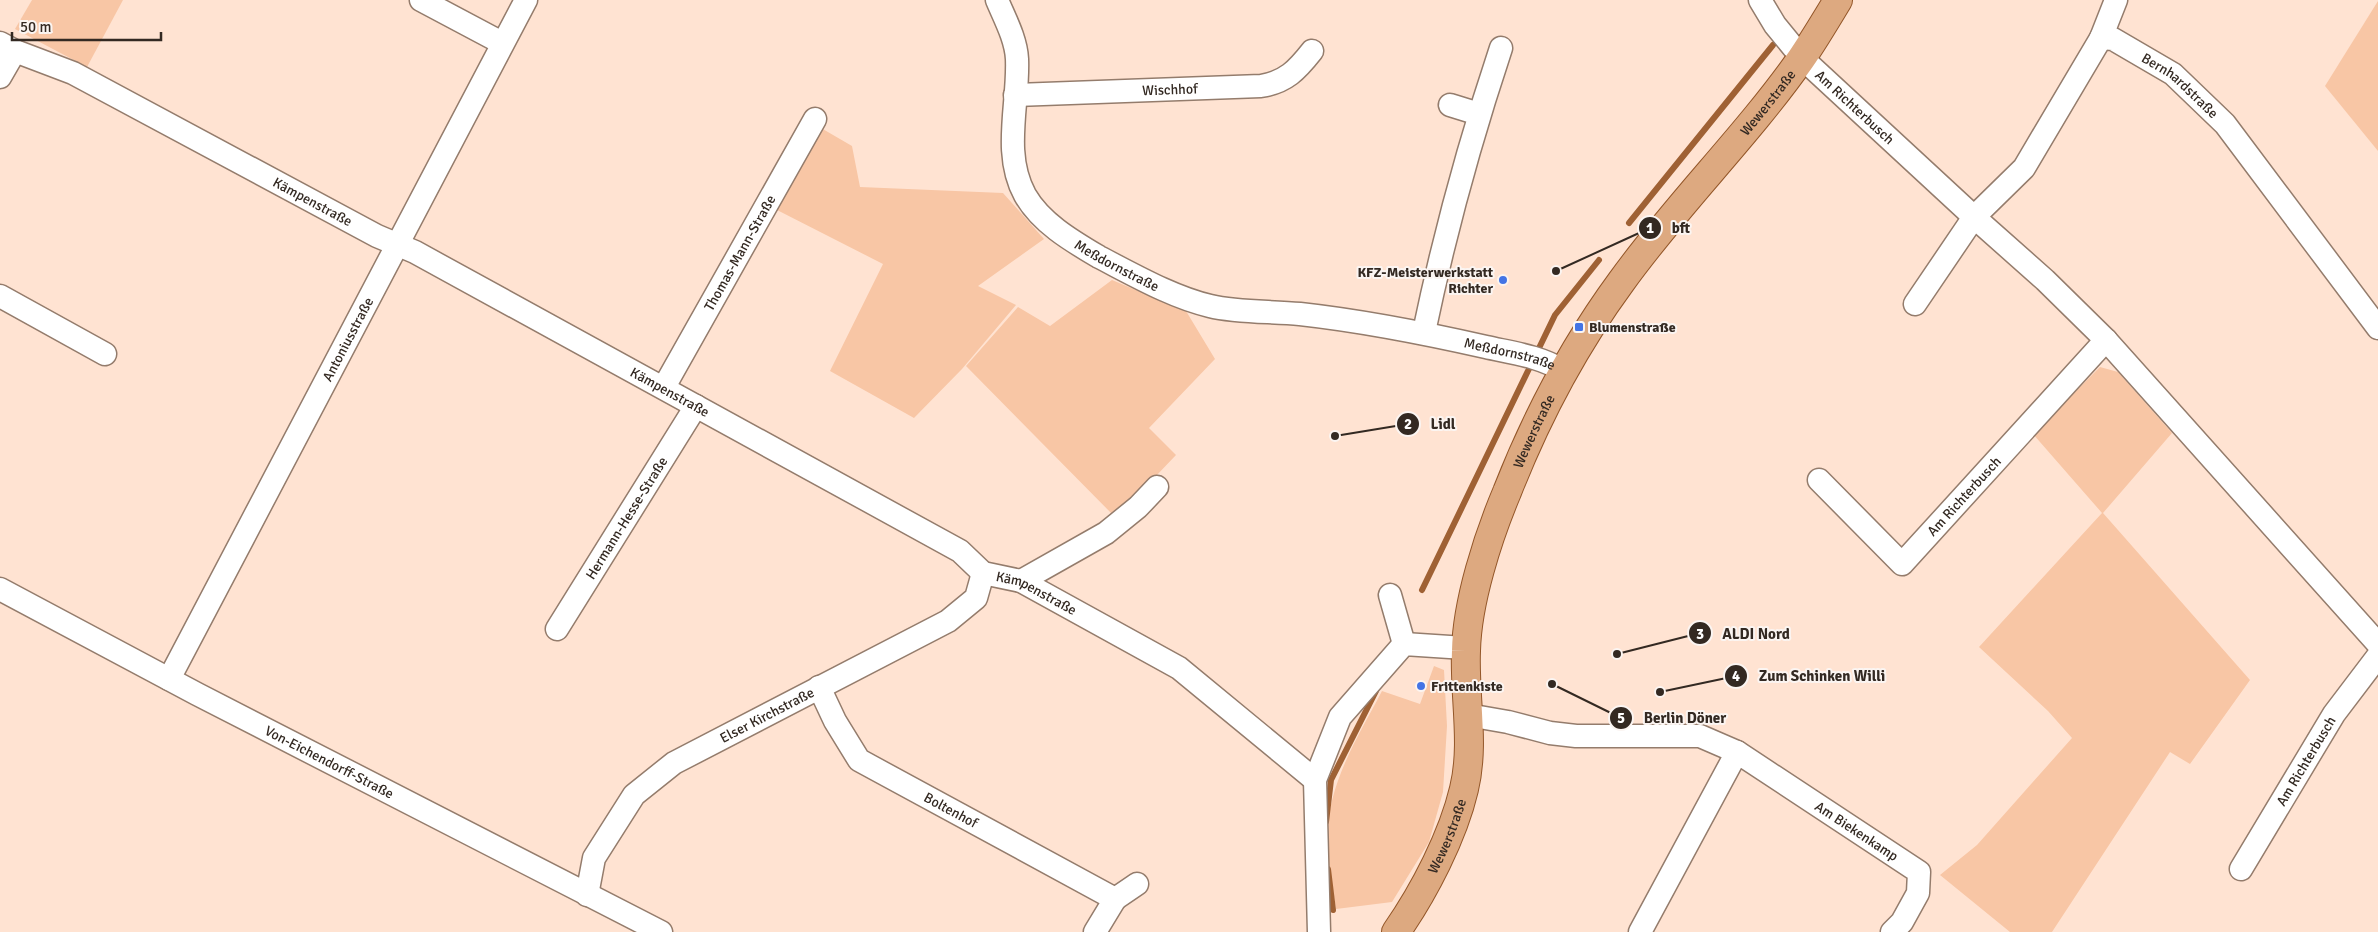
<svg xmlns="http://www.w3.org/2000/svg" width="2378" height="932" font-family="Signika,sans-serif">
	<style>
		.green { fill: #f8c6a5 }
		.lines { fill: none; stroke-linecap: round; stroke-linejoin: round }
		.stream { stroke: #9f6134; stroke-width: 6 }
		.minor-casing { stroke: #947c6c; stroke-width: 25 }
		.major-casing { stroke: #935628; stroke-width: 30 }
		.minor { stroke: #fff; stroke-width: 22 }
		.major { stroke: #dda980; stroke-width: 28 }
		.poi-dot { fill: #4474e5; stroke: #fbf5f2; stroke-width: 2 }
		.labels { text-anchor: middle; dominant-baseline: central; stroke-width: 4; stroke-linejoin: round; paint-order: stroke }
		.street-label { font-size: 14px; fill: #332922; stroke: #fbf5f2 }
		.poi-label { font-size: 14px; font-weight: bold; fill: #332922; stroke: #fbf5f2; text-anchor: start }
		.leader { fill: none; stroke: #332922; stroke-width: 2 }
		.callout-dot { fill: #332922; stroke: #fbf5f2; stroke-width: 2 }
		.mark-label { font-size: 15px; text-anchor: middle; font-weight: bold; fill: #fff }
		.callout-label { font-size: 15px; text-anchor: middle; font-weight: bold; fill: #332922; stroke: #fbf5f2; stroke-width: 4; stroke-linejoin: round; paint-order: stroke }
	</style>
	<rect width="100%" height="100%" fill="#ffe3d2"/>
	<g class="green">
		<polygon points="32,0 123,0 87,67 15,29"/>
		<polygon points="2378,1 2378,151 2325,86"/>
		<polygon points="821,128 852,146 860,187 1003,193 1044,239 978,286 1016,305 962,369 914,418 830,371 883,264 777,210"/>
		<polygon points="1112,280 1186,311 1215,359 1149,428 1176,455 1116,518 966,366 1018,307 1050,326"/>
		<polygon points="2100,367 2118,372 2172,433 2103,513 2250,680 2190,764 2170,752 2052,932 2010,932 1940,875 1977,845 2072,738 2048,711 1979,647 2102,513 2033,434"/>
		<path d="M1434,666L1444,670L1447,726L1443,792L1429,842L1392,902L1336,909C1333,887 1327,863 1327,841C1327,784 1357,739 1382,691L1420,704Z"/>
	</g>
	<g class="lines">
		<g class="stream">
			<polyline points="1629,223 1773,45"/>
			<polyline points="1422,590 1555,315 1599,260"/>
			<polyline points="1326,822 1331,780 1376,691"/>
			<polyline points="1328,869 1333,910"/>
		</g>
		<g class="minor-casing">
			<g id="minor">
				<polyline points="421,0 502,43"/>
				<path id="s1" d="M997,0C1005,19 1016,39 1017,59C1019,104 1002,153 1025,195C1041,223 1072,241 1099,257C1134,275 1172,297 1210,306C1239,313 1271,311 1300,314C1363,321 1424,333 1486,347C1513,353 1539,356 1564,371"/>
				<path id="s2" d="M1760,0L1775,25L1802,58L1974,217L2045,280L2106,340L2378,644"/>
				<path id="s3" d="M2101,38L2113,39L2173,74L2225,124L2378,328"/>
				<path id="s4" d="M0,43L15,51L73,73L377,236L415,252L960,551L983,573L1021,581L1179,668L1315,780"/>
				<polyline points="0,77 15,51"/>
				<path id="s5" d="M1015,95L1261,86C1286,82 1297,70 1312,51"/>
				<polyline points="1450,105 1479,114"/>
				<polyline points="0,296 105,354"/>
				<polyline points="1915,304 1974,217 2024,168 2101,38 2116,0"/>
				<path d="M1424,332C1444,236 1470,141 1501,48"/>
				<path id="s6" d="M664,387L815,119"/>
				<path id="s7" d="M1819,480L1902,564L2106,340"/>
				<polyline points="1021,581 1106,533 1138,507 1157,487"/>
				<path id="s8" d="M0,589L197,694L661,932"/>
				<polyline points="1390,595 1404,644"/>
				<path id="s9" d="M557,629L696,406"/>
				<path id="s10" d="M169,679L526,0"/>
				<path id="s11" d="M819,687L835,721L859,760L1115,899L1095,932"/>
				<path id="s12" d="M1468,715L1508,722L1550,733L1576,736H1700L1737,752L1919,872L1918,893L1902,922L1892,932"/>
				<path id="s13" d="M2241,869L2334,714L2378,656"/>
				<path id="s14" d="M587,895L594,858L634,795L674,763L948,621L976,598L983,573"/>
				<polyline points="1115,899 1137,884"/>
				<polyline points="1319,932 1315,780 1340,717 1404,644 1465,648"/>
				<polyline points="1640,932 1737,752"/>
			</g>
		</g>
		<g class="major-casing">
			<g id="major">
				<path id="s15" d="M1396,932C1424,892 1453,836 1464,789C1475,744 1464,696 1466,651C1467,602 1488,537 1507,492C1536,418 1574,346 1621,282C1677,204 1746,137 1801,59C1814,40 1826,20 1838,0"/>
			</g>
		</g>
		<use href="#minor" class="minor"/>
		<use href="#major" class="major"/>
	</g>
	<g class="poi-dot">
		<circle cx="1503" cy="280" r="5"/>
		<rect x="1574" y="322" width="10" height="10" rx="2.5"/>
		<circle cx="1421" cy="686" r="5"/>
	</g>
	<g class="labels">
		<g class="street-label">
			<text stroke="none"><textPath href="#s3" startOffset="94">Bernhardstraße</textPath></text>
			<text stroke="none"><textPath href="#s5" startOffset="155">Wischhof</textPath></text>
			<text stroke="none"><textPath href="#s15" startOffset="934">Wewerstraße</textPath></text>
			<text stroke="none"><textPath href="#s2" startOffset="144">Am Richterbusch</textPath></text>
			<text stroke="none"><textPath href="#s4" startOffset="351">Kämpenstraße</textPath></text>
			<text stroke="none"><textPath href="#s6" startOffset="154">Thomas-Mann-Straße</textPath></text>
			<text stroke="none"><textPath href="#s1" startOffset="318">Meßdornstraße</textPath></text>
			<text stroke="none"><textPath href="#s10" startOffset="384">Antoniusstraße</textPath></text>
			<text stroke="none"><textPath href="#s1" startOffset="724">Meßdornstraße</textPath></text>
			<text stroke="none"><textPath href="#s4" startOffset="756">Kämpenstraße</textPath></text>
			<text stroke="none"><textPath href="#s15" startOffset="529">Wewerstraße</textPath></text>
			<text stroke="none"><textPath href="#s7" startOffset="210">Am Richterbusch</textPath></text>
			<text stroke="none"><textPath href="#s9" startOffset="131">Hermann-Hesse-Straße</textPath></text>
			<text stroke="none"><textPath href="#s4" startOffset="1176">Kämpenstraße</textPath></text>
			<text stroke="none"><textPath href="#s14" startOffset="268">Elser Kirchstraße</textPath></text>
			<text stroke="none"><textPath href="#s13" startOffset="126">Am Richterbusch</textPath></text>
			<text stroke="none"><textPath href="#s8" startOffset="372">Von-Eichendorff-Straße</textPath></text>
			<text stroke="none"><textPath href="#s11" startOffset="188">Boltenhof</textPath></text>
			<text stroke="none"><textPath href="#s12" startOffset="418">Am Biekenkamp</textPath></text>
			<text stroke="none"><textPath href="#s15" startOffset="109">Wewerstraße</textPath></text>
		</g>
		<g class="poi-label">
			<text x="1493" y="272" text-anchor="end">KFZ-Meisterwerkstatt<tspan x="1493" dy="16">Richter</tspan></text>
			<text x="1589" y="327">Blumenstraße</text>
			<text x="1431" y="686">Frittenkiste</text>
		</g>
	</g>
	<path class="leader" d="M1556 271L1650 228M1335 436L1408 424M1617 654L1700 633M1660 692L1736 676M1552 684L1621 718"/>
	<g class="callout-dot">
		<circle cx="1556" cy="271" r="5"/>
		<circle cx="1335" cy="436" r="5"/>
		<circle cx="1617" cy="654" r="5"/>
		<circle cx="1660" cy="692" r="5"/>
		<circle cx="1552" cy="684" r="5"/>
		<circle cx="1650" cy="228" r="12"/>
		<circle cx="1408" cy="424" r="12"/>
		<circle cx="1700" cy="633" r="12"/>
		<circle cx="1736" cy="676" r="12"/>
		<circle cx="1621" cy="718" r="12"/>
	</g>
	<g class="mark-label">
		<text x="1650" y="233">1</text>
		<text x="1408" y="429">2</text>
		<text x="1700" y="639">3</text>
		<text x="1736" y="681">4</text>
		<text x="1621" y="723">5</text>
	</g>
	<g class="callout-label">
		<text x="1681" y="233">bft</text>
		<text x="1443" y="429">Lidl</text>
		<text x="1756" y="639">ALDI Nord</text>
		<text x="1822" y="681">Zum Schinken Willi</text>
		<text x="1685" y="723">Berlin Döner</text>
	</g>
	<path d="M12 32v8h149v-8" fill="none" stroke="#332922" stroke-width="2.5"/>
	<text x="20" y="32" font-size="15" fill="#332922" stroke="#fbf5f2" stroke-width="4" paint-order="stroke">50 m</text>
</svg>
